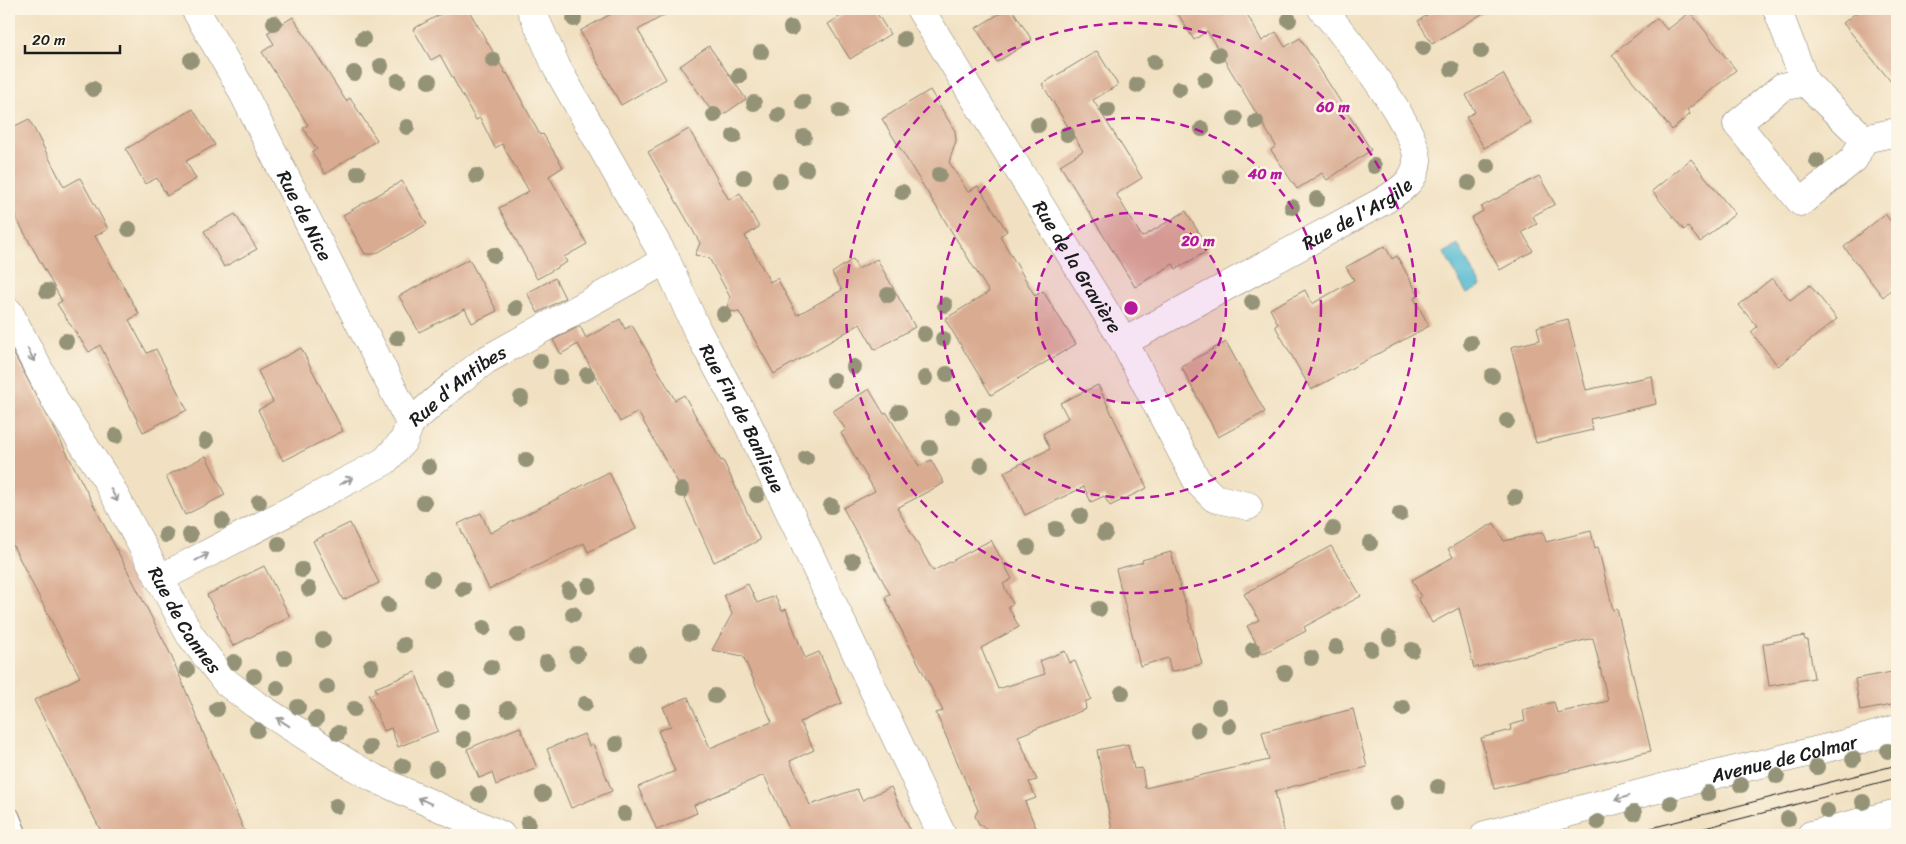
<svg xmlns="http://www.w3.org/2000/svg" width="1906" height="844" font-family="Sriracha,sans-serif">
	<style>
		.water { fill: #55bbd3; stroke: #386c78 }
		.building { fill: #d9ab91 }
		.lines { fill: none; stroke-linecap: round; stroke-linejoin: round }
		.lane-casing { stroke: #867e6f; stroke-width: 16 }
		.street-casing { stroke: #867e6f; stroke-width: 29 }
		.secondary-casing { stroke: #867e6f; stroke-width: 29 }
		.lane { stroke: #fff; stroke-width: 14 }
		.street { stroke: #fff; stroke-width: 28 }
		.secondary { stroke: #fff; stroke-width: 28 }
		.tram { stroke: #1c1c1c; stroke-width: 1 }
		.tree { fill: #959377 }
		.oneway { stroke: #999 }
		.ring { fill: none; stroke: #b5179e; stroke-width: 2.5; stroke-dasharray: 9 6 }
		.labels { text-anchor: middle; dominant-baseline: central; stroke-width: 5; stroke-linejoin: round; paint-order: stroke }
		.street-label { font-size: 19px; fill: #1c1c1c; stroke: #fcf5e5 }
		.centre { fill: #b5179e; stroke: #fcf5e5; stroke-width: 2.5 }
		.ring-label { font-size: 15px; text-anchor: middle; font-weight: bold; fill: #b5179e; stroke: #fcf5e5; stroke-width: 5; stroke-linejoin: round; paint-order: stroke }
	</style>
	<rect width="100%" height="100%" fill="#fcf5e5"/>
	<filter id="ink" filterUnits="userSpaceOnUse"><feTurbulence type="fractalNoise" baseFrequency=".02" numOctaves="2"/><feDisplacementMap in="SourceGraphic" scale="10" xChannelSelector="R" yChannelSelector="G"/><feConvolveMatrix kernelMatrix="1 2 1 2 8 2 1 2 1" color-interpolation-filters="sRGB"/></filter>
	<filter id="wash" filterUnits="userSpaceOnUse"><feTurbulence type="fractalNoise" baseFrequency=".0096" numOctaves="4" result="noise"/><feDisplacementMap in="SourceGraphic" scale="20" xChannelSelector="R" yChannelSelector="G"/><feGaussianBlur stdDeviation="1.12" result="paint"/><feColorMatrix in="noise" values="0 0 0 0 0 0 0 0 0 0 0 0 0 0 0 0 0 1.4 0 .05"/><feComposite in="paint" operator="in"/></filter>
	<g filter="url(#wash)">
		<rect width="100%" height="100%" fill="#f1e1c2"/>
		<polygon class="water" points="1458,245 1481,286 1467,294 1444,253"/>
		<g id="blocks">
			<g class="building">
				<polygon points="450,9 468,9 506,74 507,73 540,135 543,134 563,167 549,176 587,244 564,257 567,262 537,279 499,208 529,191 502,144 495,148 480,118 476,120 440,55 431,60 413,29"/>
				<polygon points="620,9 675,9 638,30 666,79 621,105 580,31"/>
				<polygon points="852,9 874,9 890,34 850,59 828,24"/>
				<polygon points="1007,9 1012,9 1032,40 997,62 976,28"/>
				<polygon points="1175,9 1244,9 1262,41 1276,32 1285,47 1300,38 1371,150 1327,180 1322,173 1297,189 1271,150 1276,146 1207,31 1194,40"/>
				<polygon points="1436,9 1490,9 1432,44 1418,21"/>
				<polygon points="1861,9 1897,9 1897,89 1843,23"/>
				<polygon points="1690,12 1736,70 1687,110 1690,114 1672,130 1612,55 1657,18 1667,30"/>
				<polygon points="293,17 346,101 350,98 377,140 325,174 312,152 317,149 303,128 308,125 262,52 274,44 267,33"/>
				<polygon points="709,46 746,99 717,119 680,66"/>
				<polygon points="1097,51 1118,85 1093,100 1142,178 1116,194 1142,237 1186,211 1209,250 1176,269 1173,264 1135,287 1060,165 1083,151 1042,84"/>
				<polygon points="1503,74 1531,122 1484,148 1466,117 1475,112 1466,95"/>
				<polygon points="930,90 955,131 956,141 949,162 968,192 978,186 1007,231 1000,236 1035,296 1043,291 1076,344 991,395 945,319 989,292 882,119"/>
				<polygon points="193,109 215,145 186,161 196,179 167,196 157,178 145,184 126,149"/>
				<polygon points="29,119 64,187 80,178 108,229 95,236 139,314 129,320 147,353 156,349 187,410 143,432 100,345 89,352 68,321 57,304 62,301 9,205 9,129"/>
				<polygon points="689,129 729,200 740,193 759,227 745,236 770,282 777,278 797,315 842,290 832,273 853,259 858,269 877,259 915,327 875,350 860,324 774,374 739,312 726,311 730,297 709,258 695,255 700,243 648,152"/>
				<polygon points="1691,159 1735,214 1700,242 1688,227 1684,230 1652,191"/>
				<polygon points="1539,176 1555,204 1533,216 1537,224 1522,232 1533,251 1500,270 1471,218 1483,211 1481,207"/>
				<polygon points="402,181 427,224 375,254 365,254 343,215"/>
				<polygon points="235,214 257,249 224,267 204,231"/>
				<polygon points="1885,214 1897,229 1897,284 1883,297 1844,247"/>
				<polygon points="1385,246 1392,259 1397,256 1419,296 1414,298 1429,326 1311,390 1275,326 1278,324 1270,309 1305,290 1312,304 1354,280 1346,267"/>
				<polygon points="469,259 497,311 472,323 465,309 419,332 399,296"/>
				<polygon points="555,278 565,298 538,313 527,293"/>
				<polygon points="1772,278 1790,300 1810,285 1837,319 1778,366 1751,332 1757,327 1739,305"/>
				<polygon points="620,319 625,329 632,325 675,400 684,395 721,461 723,460 760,540 714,562 677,481 638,412 620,422 578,344 561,354 553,340 580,326 586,338"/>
				<polygon points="1568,319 1586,390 1652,376 1656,404 1590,419 1593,430 1536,443 1511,347 1540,340 1537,327"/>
				<polygon points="1226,342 1265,412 1218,437 1181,366"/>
				<polygon points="9,345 55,430 170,653 246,835 103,835 34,700 80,677 9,538"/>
				<polygon points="301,348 343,431 283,461 258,410 273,402 258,371"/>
				<polygon points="1098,385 1147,488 1110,506 1104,496 1091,502 1084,487 1025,515 1004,472 1050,449 1043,434 1068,418 1060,403"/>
				<polygon points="869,389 884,414 887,413 919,466 931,460 944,483 897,508 933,571 991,540 1012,579 1003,584 1013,604 1008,606 1019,627 981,648 998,689 1045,674 1040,661 1065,651 1070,663 1075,661 1091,699 1085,702 1086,709 1018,736 1037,780 1029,782 1036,798 1025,802 1039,835 989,835 986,829 979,824 975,816 978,810 936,713 943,711 891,610 885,597 890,594 843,508 875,491 841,433 846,430 833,411"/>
				<polygon points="206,456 225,495 185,515 166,476"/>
				<polygon points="609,472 636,529 588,552 584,543 489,589 458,524 481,513 490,533"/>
				<polygon points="350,523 379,583 343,600 313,541"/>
				<polygon points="1494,523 1504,541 1543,532 1546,542 1591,531 1595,548 1598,547 1613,610 1617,609 1651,751 1494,789 1481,738 1511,730 1510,725 1525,721 1523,710 1554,702 1557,713 1608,701 1593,638 1474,668 1459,608 1432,623 1418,598 1421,597 1412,580 1453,557 1448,549"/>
				<polygon points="1331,546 1361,596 1304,627 1306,631 1262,654 1247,626 1259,620 1244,594"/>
				<polygon points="1171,552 1202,664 1171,672 1168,658 1140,666 1116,569 1143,562 1142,560"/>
				<polygon points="264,566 290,617 233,646 207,595"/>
				<polygon points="748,584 757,603 775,596 782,611 786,609 805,658 819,652 842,703 800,722 814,750 790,761 810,805 857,789 862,800 891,787 912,835 792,835 764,775 694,805 697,813 657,830 638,787 675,771 658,731 671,726 663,707 688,697 710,748 772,722 743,656 712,650 732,614 724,595"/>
				<polygon points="1804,636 1805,640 1808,640 1814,678 1769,686 1763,644"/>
				<polygon points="1897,671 1897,704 1860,711 1855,679"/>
				<polygon points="415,672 438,731 398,747 391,728 384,731 369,695 377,692 375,688"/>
				<polygon points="1353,709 1367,767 1275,791 1285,835 1113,835 1097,750 1128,744 1134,769 1142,768 1145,788 1269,760 1262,732"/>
				<polygon points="520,727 537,768 496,785 492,773 479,778 467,749"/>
				<polygon points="584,734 589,746 593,744 612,791 571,808 547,749"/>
			</g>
		</g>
	</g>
	<g filter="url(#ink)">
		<use href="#blocks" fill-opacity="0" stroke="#867e6f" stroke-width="1"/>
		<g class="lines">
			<g class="lane-casing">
				<polyline id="lane" points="12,815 20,835"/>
			</g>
			<g class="street-casing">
				<g id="street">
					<path id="s1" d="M195,9L238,83L410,423"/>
					<path id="s2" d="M531,9L557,68L666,260L697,330L748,424L942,835"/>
					<path id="s3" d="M920,9L1124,342L1197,481L1214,498L1248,506"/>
					<polyline points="1777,9 1805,82 1864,139 1897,132"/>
					<polyline points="1805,82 1782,87 1737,124 1801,202 1854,159 1864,139"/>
					<path id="s4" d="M9,312L57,404L106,479L190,635L226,682L255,704L351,765L374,778L501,835"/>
					<path id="s5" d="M1124,342L1383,201C1398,192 1416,181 1417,161C1420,131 1344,34 1322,9"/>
					<path id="s6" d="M159,579L385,461L404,440L410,423L457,382L486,360L666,260"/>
				</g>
			</g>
			<g class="secondary-casing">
				<g id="secondary">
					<path id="s7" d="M1485,835L1669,786L1852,742L1897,729"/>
					<polyline points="1811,835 1897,813"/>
				</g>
			</g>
			<use href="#lane" class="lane"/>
			<use href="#street" class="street"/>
			<use href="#secondary" class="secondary"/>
			<g class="tram">
				<polyline points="1624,835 1897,765"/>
				<polyline points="1678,835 1897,778"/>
			</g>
		</g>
		<g class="tree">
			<circle cx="574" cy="19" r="8"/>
			<circle cx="1289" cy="20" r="8"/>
			<circle cx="274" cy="23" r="8"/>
			<circle cx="791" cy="28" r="8"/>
			<circle cx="363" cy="39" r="8"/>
			<circle cx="904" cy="39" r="8"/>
			<circle cx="1423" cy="48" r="8"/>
			<circle cx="1481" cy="51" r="8"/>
			<circle cx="761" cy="52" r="8"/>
			<circle cx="1218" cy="55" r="8"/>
			<circle cx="191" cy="60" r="8"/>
			<circle cx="493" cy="60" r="8"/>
			<circle cx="1154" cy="62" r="8"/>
			<circle cx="381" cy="66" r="8"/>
			<circle cx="1452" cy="69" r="8"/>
			<circle cx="354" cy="73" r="8"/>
			<circle cx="739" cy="76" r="8"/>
			<circle cx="1205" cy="80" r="8"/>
			<circle cx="398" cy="81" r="8"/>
			<circle cx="429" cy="81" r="8"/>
			<circle cx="1137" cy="85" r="8"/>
			<circle cx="93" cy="89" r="8"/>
			<circle cx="1179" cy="89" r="8"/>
			<circle cx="803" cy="102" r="8"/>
			<circle cx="754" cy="103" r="8"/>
			<circle cx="1108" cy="110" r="8"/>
			<circle cx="840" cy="111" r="8"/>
			<circle cx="714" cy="115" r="8"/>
			<circle cx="779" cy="115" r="8"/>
			<circle cx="1235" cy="119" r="8"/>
			<circle cx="1256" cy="122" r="8"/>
			<circle cx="1038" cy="125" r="8"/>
			<circle cx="407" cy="127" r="8"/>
			<circle cx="1202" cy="129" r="8"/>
			<circle cx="1067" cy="134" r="8"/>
			<circle cx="734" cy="136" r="8"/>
			<circle cx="804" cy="137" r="8"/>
			<circle cx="1817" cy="161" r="8"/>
			<circle cx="1374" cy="166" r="8"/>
			<circle cx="1488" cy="166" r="8"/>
			<circle cx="806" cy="169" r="8"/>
			<circle cx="358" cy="173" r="8"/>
			<circle cx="939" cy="175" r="8"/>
			<circle cx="476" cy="176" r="8"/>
			<circle cx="1230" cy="176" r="8"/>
			<circle cx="744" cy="177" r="8"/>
			<circle cx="780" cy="181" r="8"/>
			<circle cx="1469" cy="183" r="8"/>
			<circle cx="902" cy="192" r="8"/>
			<circle cx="1317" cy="199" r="8"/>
			<circle cx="1292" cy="207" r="8"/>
			<circle cx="129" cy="229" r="8"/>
			<circle cx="494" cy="255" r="8"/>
			<circle cx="47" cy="291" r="8"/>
			<circle cx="888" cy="295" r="8"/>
			<circle cx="1252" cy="302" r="8"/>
			<circle cx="945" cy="305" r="8"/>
			<circle cx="516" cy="308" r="8"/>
			<circle cx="724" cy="314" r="8"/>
			<circle cx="924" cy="334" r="8"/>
			<circle cx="397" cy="338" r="8"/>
			<circle cx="943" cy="339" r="8"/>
			<circle cx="66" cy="341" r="8"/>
			<circle cx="1471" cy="343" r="8"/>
			<circle cx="540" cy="361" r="8"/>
			<circle cx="854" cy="367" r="8"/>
			<circle cx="947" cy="374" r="8"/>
			<circle cx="587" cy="375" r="8"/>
			<circle cx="1492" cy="376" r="8"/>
			<circle cx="560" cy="377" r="8"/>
			<circle cx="925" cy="378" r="8"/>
			<circle cx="834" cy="380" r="8"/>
			<circle cx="521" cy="398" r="8"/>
			<circle cx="899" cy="412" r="8"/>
			<circle cx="984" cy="415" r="8"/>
			<circle cx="952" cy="417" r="8"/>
			<circle cx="1507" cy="421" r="8"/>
			<circle cx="116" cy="436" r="8"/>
			<circle cx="206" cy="441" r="8"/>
			<circle cx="930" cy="448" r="8"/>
			<circle cx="806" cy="458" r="8"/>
			<circle cx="526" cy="460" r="8"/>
			<circle cx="981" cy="465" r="8"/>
			<circle cx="429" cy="467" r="8"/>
			<circle cx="682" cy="490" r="8"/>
			<circle cx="757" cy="495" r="8"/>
			<circle cx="1515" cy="497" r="8"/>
			<circle cx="259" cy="502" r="8"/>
			<circle cx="424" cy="503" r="8"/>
			<circle cx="831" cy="506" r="8"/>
			<circle cx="1400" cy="514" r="8"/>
			<circle cx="1080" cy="516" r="8"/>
			<circle cx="222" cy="521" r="8"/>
			<circle cx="1056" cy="529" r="8"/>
			<circle cx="1333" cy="529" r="8"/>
			<circle cx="1105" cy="533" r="8"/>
			<circle cx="166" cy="535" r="8"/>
			<circle cx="190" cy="535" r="8"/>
			<circle cx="1370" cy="543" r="8"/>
			<circle cx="279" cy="544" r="8"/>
			<circle cx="1028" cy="547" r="8"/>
			<circle cx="853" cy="561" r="8"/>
			<circle cx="302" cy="570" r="8"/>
			<circle cx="432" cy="579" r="8"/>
			<circle cx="589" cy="586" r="8"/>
			<circle cx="309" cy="589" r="8"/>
			<circle cx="463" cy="589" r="8"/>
			<circle cx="569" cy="590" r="8"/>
			<circle cx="388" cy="605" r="8"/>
			<circle cx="1099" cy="609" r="8"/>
			<circle cx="573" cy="614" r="8"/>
			<circle cx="484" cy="628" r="8"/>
			<circle cx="690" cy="633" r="8"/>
			<circle cx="518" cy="635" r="8"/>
			<circle cx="1390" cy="638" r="8"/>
			<circle cx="323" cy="640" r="8"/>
			<circle cx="404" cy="645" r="8"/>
			<circle cx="1336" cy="647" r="8"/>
			<circle cx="1371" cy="649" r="8"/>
			<circle cx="1253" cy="650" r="8"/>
			<circle cx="1412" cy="650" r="8"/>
			<circle cx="577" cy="654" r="8"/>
			<circle cx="638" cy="654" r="8"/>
			<circle cx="284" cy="658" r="8"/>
			<circle cx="1311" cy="658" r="8"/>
			<circle cx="234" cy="662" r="8"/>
			<circle cx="547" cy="662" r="8"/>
			<circle cx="371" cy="666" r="8"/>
			<circle cx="491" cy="667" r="8"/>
			<circle cx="187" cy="670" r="8"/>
			<circle cx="1285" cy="673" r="8"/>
			<circle cx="254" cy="676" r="8"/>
			<circle cx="448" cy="680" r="8"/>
			<circle cx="327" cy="687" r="8"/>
			<circle cx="277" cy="688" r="8"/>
			<circle cx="1122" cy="693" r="8"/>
			<circle cx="715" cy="696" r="8"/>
			<circle cx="585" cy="704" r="8"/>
			<circle cx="298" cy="707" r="8"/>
			<circle cx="1219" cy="707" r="8"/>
			<circle cx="1403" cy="708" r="8"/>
			<circle cx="217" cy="709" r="8"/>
			<circle cx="354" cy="709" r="8"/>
			<circle cx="508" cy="709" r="8"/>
			<circle cx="463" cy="711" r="8"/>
			<circle cx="316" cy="719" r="8"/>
			<circle cx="1229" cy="726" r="8"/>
			<circle cx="257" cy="730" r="8"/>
			<circle cx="1198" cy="730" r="8"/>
			<circle cx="338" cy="733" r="8"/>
			<circle cx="464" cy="739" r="8"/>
			<circle cx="616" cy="744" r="8"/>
			<circle cx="370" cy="747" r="8"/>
			<circle cx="1888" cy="751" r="8"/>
			<circle cx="1853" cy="759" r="8"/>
			<circle cx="403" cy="766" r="8"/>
			<circle cx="1817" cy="767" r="8"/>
			<circle cx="436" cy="769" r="8"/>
			<circle cx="1777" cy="776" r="8"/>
			<circle cx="1741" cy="785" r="8"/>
			<circle cx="1438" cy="787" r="8"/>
			<circle cx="1708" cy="793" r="8"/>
			<circle cx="479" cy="794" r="8"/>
			<circle cx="543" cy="794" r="8"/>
			<circle cx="1863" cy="802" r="8"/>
			<circle cx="1397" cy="803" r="8"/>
			<circle cx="1671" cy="803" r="8"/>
			<circle cx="336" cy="806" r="8"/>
			<circle cx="1827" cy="811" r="8"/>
			<circle cx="1634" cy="813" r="8"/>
			<circle cx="624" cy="814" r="8"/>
			<circle cx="1788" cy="819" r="8"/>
			<circle cx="1598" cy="822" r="8"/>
			<circle cx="528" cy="823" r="8"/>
		</g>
		<defs><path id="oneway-shaft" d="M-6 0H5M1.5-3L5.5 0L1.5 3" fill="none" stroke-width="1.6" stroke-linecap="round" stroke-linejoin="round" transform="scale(1.25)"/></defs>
		<g class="oneway">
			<use href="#oneway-shaft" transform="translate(31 355) rotate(63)"/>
			<use href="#oneway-shaft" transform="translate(346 481) rotate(-28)"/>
			<use href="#oneway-shaft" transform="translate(114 495) rotate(62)"/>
			<use href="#oneway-shaft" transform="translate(202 557) rotate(-28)"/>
			<use href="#oneway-shaft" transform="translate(283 722) rotate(-147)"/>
			<use href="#oneway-shaft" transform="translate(1622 798) rotate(165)"/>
			<use href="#oneway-shaft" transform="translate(425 801) rotate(-155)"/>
		</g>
	</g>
	<circle cx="1131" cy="308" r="95" fill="#b5179e" fill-opacity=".12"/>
	<g class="ring">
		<circle cx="1131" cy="308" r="95"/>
		<circle cx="1131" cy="308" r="190"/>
		<circle cx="1131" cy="308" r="285"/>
	</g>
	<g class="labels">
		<g class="street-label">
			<text stroke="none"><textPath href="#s5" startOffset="266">Rue de l'Argile</textPath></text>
			<text stroke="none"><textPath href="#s1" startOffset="234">Rue de Nice</textPath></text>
			<text stroke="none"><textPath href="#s3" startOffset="302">Rue de la Gravière</textPath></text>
			<text stroke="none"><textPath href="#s6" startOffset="362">Rue d'Antibes</textPath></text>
			<text stroke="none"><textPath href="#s2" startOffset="461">Rue Fin de Banlieue</textPath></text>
			<text stroke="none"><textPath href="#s4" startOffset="355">Rue de Cannes</textPath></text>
			<text stroke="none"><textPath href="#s7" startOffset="309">Avenue de Colmar</textPath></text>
		</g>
	</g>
	<circle cx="1131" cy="308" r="8" class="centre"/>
	<g class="ring-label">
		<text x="1333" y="112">60 m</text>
		<text x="1265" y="179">40 m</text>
		<text x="1198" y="246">20 m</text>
	</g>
	<rect width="1906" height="844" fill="none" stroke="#fcf5e5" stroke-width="30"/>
	<path d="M25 45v8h95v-8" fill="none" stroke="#1c1c1c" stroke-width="2.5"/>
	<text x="32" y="45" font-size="15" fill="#1c1c1c" stroke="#fcf5e5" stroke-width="4" paint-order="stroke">20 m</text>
</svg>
